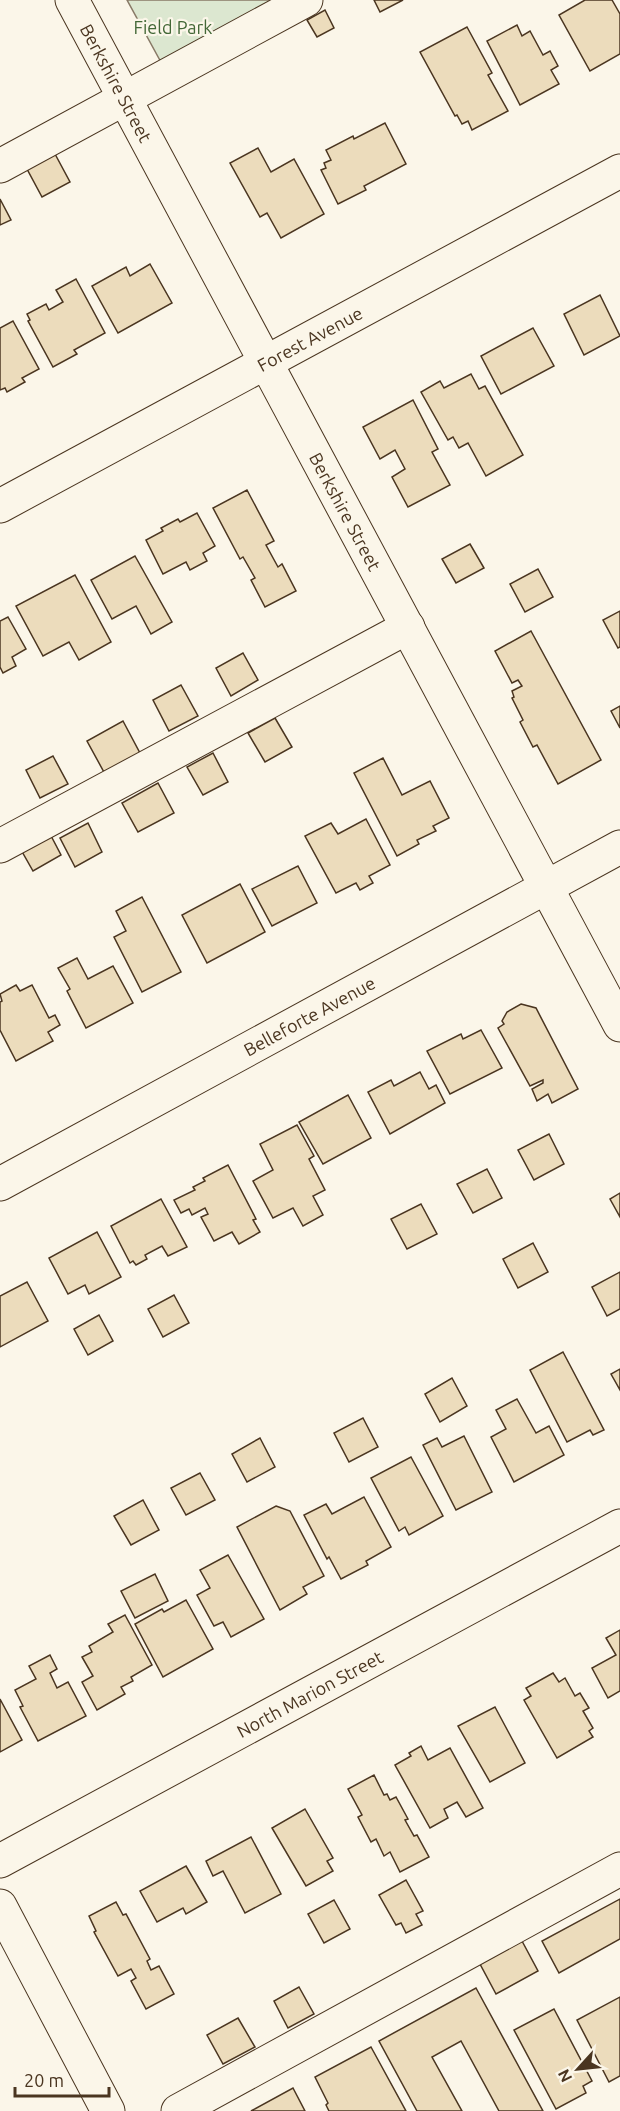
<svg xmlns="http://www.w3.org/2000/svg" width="620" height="2111" font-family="Ubuntu,sans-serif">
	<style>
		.green { fill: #dce7d0; stroke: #887966; stroke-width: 1.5 }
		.building { fill: #ecdcbc; stroke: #4a3520; stroke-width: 1.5 }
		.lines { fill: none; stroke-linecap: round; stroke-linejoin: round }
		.minor-casing { stroke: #4a3520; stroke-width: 35 }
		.minor { stroke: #fbf6e9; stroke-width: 33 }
		.labels { text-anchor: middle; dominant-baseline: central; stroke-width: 4.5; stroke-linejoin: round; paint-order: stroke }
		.park-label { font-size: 18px; fill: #436837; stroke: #fbf6e9 }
		.street-label { font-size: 18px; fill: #4a3520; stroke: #fbf6e9 }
	</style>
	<rect width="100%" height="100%" fill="#fbf6e9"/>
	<polygon class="green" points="127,0 280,0 162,64"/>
	<g class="building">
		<polygon points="374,0 403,0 380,12"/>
		<polygon points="585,0 612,0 620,14 620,54 590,71 559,15"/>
		<polygon points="325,10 334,28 317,37 307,20"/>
		<polygon points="517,25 522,36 530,31 543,55 550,51 558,66 551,70 559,84 520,105 487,41"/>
		<polygon points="467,27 492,73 488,75 508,111 472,130 468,121 462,124 457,115 455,116 420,52"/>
		<polygon points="385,123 406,164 364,186 366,190 338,204 321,170 326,168 324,163 331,160 326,150 353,136 354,139"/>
		<polygon points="258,148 271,172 294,159 324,214 281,238 267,213 260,217 230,163"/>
		<polygon points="55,154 70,182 42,197 27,169"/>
		<polygon points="0,199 11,220 0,225"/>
		<polygon points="150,264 172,303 118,333 92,286 126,267 130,276"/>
		<polygon points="76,279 105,333 74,350 77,354 53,367 28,321 30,320 27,314 46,304 49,310 63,302 56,290"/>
		<polygon points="600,295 620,336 584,355 564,314"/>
		<polygon points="13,321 39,369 22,378 25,382 7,392 5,388 0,390 0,328"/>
		<polygon points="533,328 554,366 501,394 481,356"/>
		<polygon points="471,374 479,389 485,386 523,455 486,476 468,443 459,448 453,437 448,440 421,392 440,381 444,388"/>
		<polygon points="413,400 438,449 432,452 450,485 408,507 392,477 405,469 395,450 380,459 363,427"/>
		<polygon points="247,490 274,541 266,545 278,567 282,564 296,591 265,607 251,580 255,578 243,557 240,559 213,508"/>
		<polygon points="197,513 215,546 203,553 207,561 190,570 186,562 163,574 146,540 163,531 161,528 178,519 180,522"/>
		<polygon points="470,544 484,568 456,583 442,559"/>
		<polygon points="135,556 172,622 151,634 136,606 112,619 91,580"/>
		<polygon points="538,569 553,597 525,612 510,584"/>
		<polygon points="75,575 111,642 79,660 69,642 43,656 16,606"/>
		<polygon points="620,611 620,647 618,648 603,620"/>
		<polygon points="8,617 26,649 12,657 16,666 3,673 0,667 0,621"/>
		<polygon points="531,631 601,760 558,784 537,745 533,747 520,722 523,720 512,698 514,697 512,691 522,686 518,680 512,683 495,651"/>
		<polygon points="243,653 258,680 231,696 216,668"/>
		<polygon points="181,685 198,716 169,731 153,700"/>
		<polygon points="620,706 620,728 611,711"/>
		<polygon points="275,718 292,747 265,762 248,733"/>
		<polygon points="123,721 141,755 105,774 87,741"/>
		<polygon points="213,753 228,782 203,795 187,767"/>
		<polygon points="53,756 68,784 40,798 26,770"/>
		<polygon points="383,758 402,795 430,781 449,818 433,826 436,831 417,840 419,844 397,856 354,773"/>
		<polygon points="158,783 174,813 138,832 122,803"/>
		<polygon points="366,819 390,865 369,876 373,883 360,890 356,883 336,893 305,836 331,823 338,834"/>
		<polygon points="88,823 102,852 75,867 60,838"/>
		<polygon points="49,832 61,855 33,871 20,848"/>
		<polygon points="298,866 317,903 272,926 252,889"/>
		<polygon points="240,884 265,932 207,963 182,915"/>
		<polygon points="142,897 181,972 142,992 114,937 126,931 116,911"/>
		<polygon points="77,958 88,979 113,966 133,1003 86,1028 67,991 70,989 58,968"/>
		<polygon points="16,985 20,991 32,985 49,1018 55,1015 60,1025 48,1032 53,1041 16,1061 0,1030 0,1002 2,1001 0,994"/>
		<polygon points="521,1004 536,1008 578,1089 552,1103 548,1094 537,1101 532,1089 543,1083 543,1080 530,1086 498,1028 504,1024 502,1021 507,1012"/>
		<polygon points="481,1030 502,1068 450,1094 427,1051 461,1034 463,1039"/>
		<polygon points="420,1072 429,1089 436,1085 445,1103 390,1134 368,1092 391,1080 394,1086"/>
		<polygon points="348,1095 371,1138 323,1164 299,1122"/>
		<polygon points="297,1125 314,1156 309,1159 325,1190 313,1196 323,1215 303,1226 293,1208 273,1218 253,1181 273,1170 260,1144"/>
		<polygon points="549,1134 564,1164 534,1180 518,1150"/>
		<polygon points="228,1165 256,1219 253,1220 260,1232 239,1244 232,1232 214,1241 201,1217 208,1214 205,1208 192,1215 189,1209 181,1213 174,1200 195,1190 193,1187 205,1181 203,1178"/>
		<polygon points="487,1169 502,1198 473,1213 457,1184"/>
		<polygon points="620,1193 620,1217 610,1199"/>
		<polygon points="161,1199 187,1247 168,1256 162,1246 145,1255 147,1259 136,1265 133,1261 130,1263 111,1226"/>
		<polygon points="421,1204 437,1234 407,1249 391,1219"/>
		<polygon points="97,1232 121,1277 89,1294 85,1285 68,1294 49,1258"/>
		<polygon points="533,1243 548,1272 518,1288 503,1259"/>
		<polygon points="620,1272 620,1309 607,1316 592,1287"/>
		<polygon points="27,1282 48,1321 0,1347 0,1296"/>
		<polygon points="174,1295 189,1323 163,1337 148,1309"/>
		<polygon points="99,1315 113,1341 88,1355 74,1329"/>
		<polygon points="563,1352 604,1430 593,1435 590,1430 567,1442 530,1370"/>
		<polygon points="620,1369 620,1390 611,1374"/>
		<polygon points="452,1378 467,1406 440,1422 425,1394"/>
		<polygon points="517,1399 536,1433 549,1426 564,1455 514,1482 491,1437 506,1429 496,1410"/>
		<polygon points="363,1418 378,1447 349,1462 334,1433"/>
		<polygon points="464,1436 492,1492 456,1510 423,1445 437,1438 442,1447"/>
		<polygon points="260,1438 275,1467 247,1482 232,1454"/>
		<polygon points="411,1457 443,1516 409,1535 405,1527 399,1531 371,1478"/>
		<polygon points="200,1473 215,1500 186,1515 171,1488"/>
		<polygon points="364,1497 391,1547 366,1561 368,1565 341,1579 329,1557 327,1559 304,1515 326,1504 332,1514"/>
		<polygon points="143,1500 159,1530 131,1545 114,1516"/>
		<polygon points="276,1506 290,1511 324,1576 303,1587 307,1594 280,1610 237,1527"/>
		<polygon points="228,1555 264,1619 231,1637 223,1622 214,1626 197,1595 210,1588 200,1570"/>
		<polygon points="155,1574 168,1601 135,1618 121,1591"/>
		<polygon points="186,1600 213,1649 163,1677 135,1624 162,1609 164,1612"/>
		<polygon points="125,1615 152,1665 131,1677 133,1681 121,1687 125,1694 97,1710 82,1682 93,1676 82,1657 92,1652 89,1646 113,1632 108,1624"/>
		<polygon points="620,1630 620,1691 608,1698 592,1668 616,1655 606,1638"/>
		<polygon points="50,1655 57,1669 50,1673 57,1688 68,1682 86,1716 38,1741 20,1707 23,1706 15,1690 36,1679 29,1666"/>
		<polygon points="553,1673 559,1682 565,1678 575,1696 580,1693 589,1708 583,1711 593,1728 589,1731 593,1737 557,1758 524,1700 531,1696 526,1688"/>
		<polygon points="0,1699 22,1740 0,1752"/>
		<polygon points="495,1707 525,1763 490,1782 458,1726"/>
		<polygon points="421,1746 428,1760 450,1748 483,1808 466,1817 457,1802 444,1809 448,1818 430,1828 395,1765 411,1756 409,1753"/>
		<polygon points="374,1775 384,1795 387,1794 390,1800 396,1797 408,1819 405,1820 414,1836 417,1835 429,1857 400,1872 390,1852 384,1856 376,1839 371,1842 358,1817 362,1815 348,1789"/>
		<polygon points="305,1809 333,1858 327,1861 333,1871 306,1886 272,1828"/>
		<polygon points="251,1837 281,1894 245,1913 223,1871 213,1876 206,1861"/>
		<polygon points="186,1866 207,1902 186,1914 183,1908 157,1922 140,1891"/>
		<polygon points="406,1880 423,1911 416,1914 422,1925 406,1933 401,1923 396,1925 379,1895"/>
		<polygon points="620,1899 620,1939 559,1973 542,1941"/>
		<polygon points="334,1900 350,1929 324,1943 308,1914"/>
		<polygon points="116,1902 123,1915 126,1914 150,1959 147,1961 151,1970 159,1966 174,1994 146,2009 131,1981 136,1978 131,1969 118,1976 94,1932 96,1931 89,1916"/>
		<polygon points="522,1941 538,1971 496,1994 480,1964"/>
		<polygon points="299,1987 314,2014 288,2028 274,2001"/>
		<polygon points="476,1988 543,2111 499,2111 461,2041 432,2057 462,2111 417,2111 379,2041"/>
		<polygon points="620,1997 620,2076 609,2082 577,2020"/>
		<polygon points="554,2009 592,2081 583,2086 586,2093 556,2109 514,2030"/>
		<polygon points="238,2018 255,2047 223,2064 207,2035"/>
		<polygon points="371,2047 406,2111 329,2111 326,2105 328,2103 315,2077"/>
		<polygon points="293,2088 305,2111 251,2111"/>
	</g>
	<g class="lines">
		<g class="minor-casing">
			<g id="minor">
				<path id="s1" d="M72,0L620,1025"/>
				<polyline points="0,166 306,0"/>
				<path id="s2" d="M0,506L620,171"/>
				<polyline points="0,846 408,627"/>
				<path id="s3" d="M0,1184L620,847"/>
				<path id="s4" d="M0,1861L620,1526"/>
				<polyline points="0,1906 108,2111"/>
				<polyline points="178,2111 620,1869"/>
			</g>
		</g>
		<use href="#minor" class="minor"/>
	</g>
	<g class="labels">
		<g class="park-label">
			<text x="173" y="27">Field Park</text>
		</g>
		<g class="street-label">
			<text stroke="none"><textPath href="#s1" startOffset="94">Berkshire Street</textPath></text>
			<text stroke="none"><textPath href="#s2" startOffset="352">Forest Avenue</textPath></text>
			<text stroke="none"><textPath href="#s1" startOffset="580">Berkshire Street</textPath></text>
			<text stroke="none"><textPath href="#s3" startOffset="352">Belleforte Avenue</textPath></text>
			<text stroke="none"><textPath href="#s4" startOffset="352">North Marion Street</textPath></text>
		</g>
	</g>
	<g transform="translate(578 2069) rotate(243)" stroke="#fbf6e9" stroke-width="4.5" paint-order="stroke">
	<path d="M0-4.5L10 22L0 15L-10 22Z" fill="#4a3520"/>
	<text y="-9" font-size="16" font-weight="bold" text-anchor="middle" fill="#4a3520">N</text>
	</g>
	<path d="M15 2087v9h94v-9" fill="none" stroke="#4a3520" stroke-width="3"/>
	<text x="24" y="2087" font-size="18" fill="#4a3520" stroke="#fbf6e9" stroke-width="4.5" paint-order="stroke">20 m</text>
</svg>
